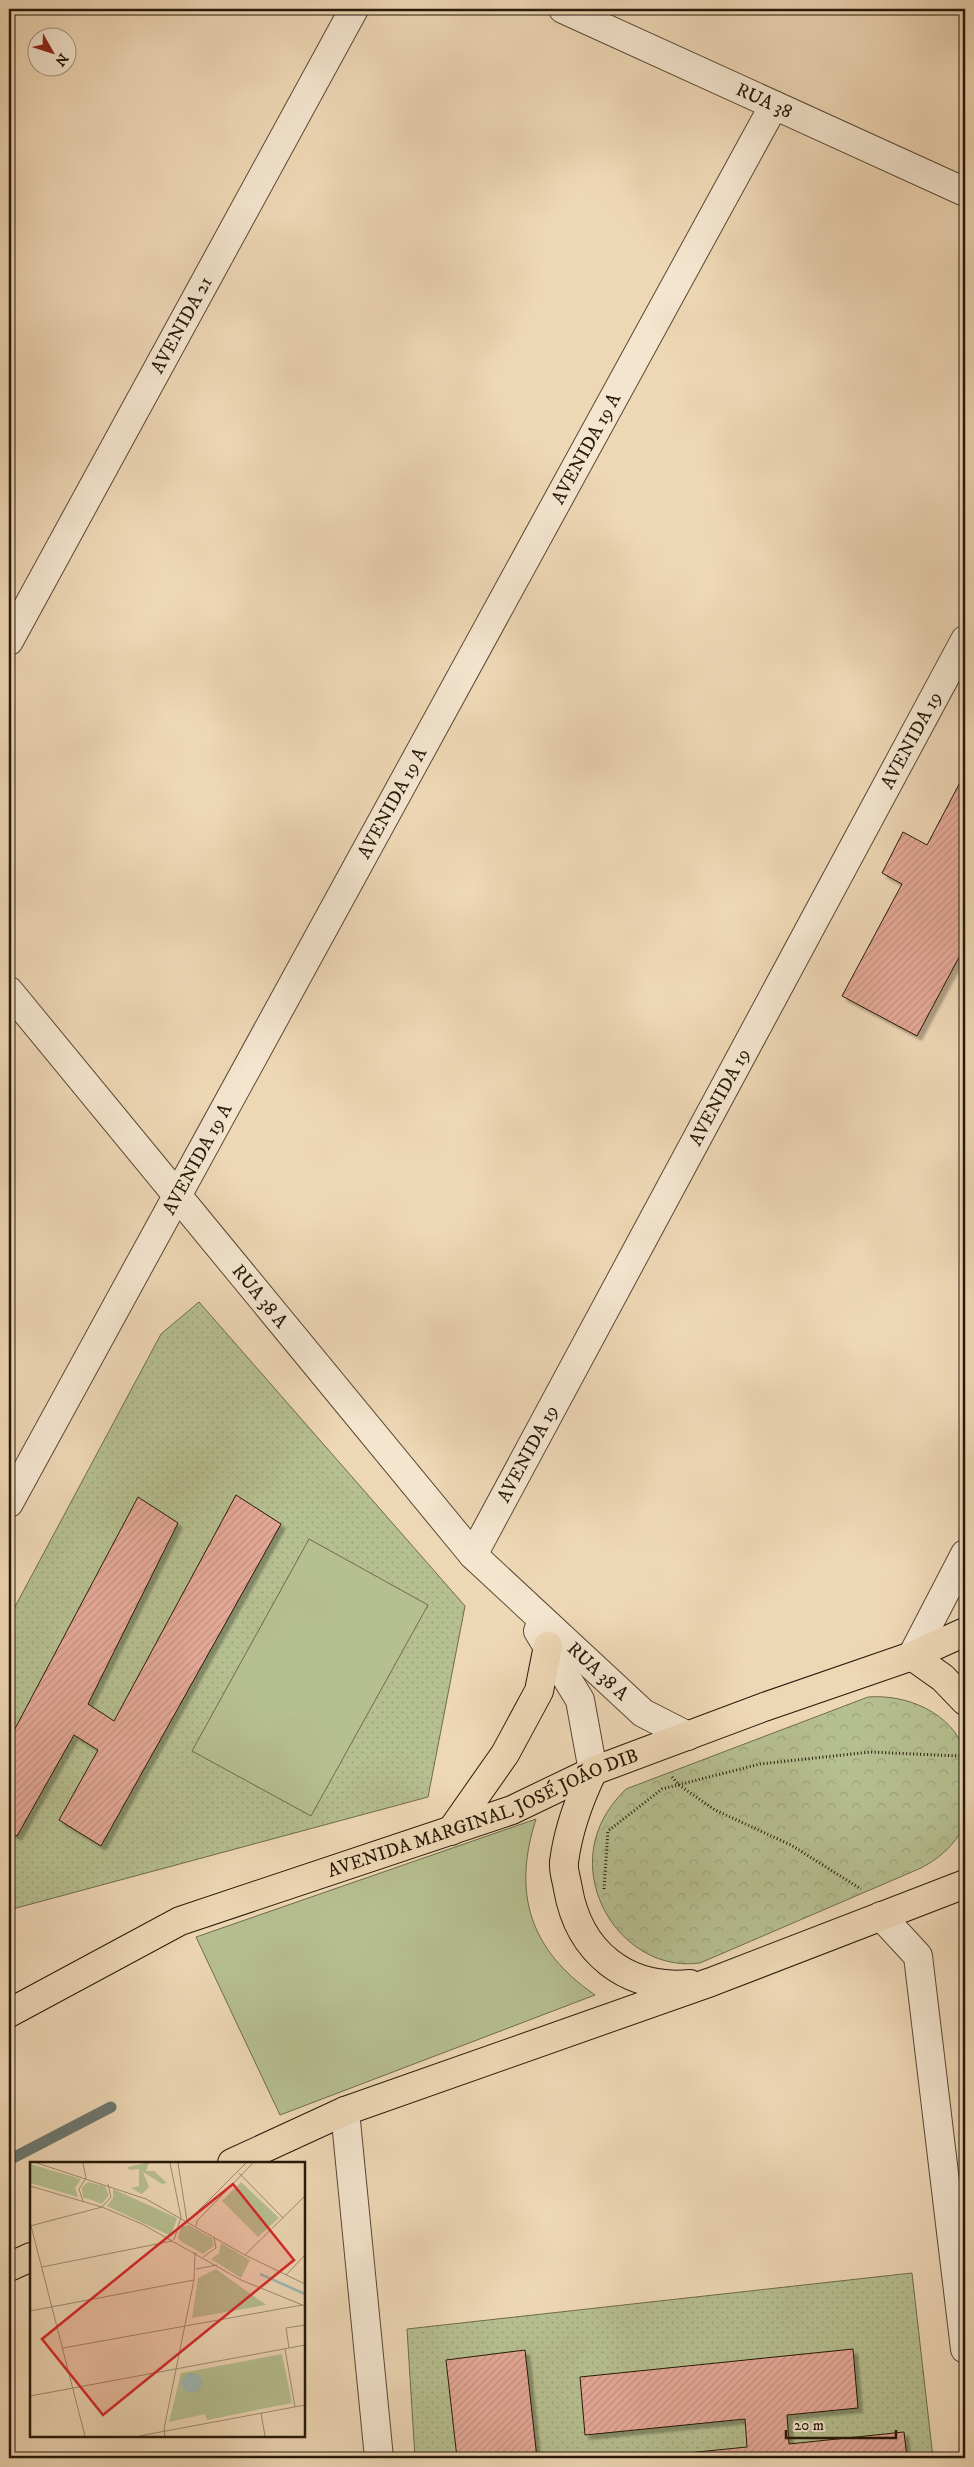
<svg xmlns="http://www.w3.org/2000/svg" width="974" height="2467" font-family="'IM FELL DW Pica',serif">
	<style>
		.grass { fill: url(#grass-dots); stroke: #6e6c4c }
		.park { fill: url(#park-crowns); stroke: #6e6c4c }
		.pitch { fill: #b6bf90; stroke: #6e6c4c }
		.lines { fill: none; stroke-linecap: round; stroke-linejoin: round }
		.stream { stroke: #6d7871; stroke-width: 11 }
		.building { fill: url(#building-hatch); stroke: #271909; filter: url(#shadow) }
		.minor-casing { stroke: #594834; stroke-width: 30 }
		.major-casing { stroke: #271909; stroke-width: 30 }
		.path { stroke: #271909; stroke-width: 3; stroke-dasharray: 1 2.5; stroke-linecap: butt }
		.minor { stroke: #f4e5cf; stroke-width: 28 }
		.major { stroke: #eed7b5; stroke-width: 28 }
		.labels { text-anchor: middle; dominant-baseline: central; stroke-width: 4.5; stroke-linejoin: round; paint-order: stroke }
		.street-label { font-size: 19px; fill: #271909; stroke: #f4e5cf }
		.inset-river { fill: none; stroke: #9cb8b6; stroke-width: 2.5 }
		.inset-road { fill: none; stroke: #9e8b70; stroke-width: 1 }
		.view { fill: #d62828; fill-opacity: 0.15; stroke: #d62828; stroke-width: 2.5 }
		.inset-edge { fill: none; stroke: #271909; stroke-width: 2.5 }
	</style>
	<defs>
		<pattern id="grass-dots" width="8" height="8" patternUnits="userSpaceOnUse" patternTransform="scale(1.25)"><rect width="8" height="8" fill="#b6bf90"/><path d="M2 2h.1M6 6h.1" fill="none" stroke="#9ca47b" stroke-width="1.8" stroke-linecap="round"/></pattern>
		<pattern id="park-crowns" width="20" height="18" patternUnits="userSpaceOnUse" patternTransform="scale(1.25)"><rect width="20" height="18" fill="#b6bf90"/><path d="M2 6a3 3 0 1 1 6 0M12 15a3 3 0 1 1 6 0" fill="none" stroke="#9ca47b"/></pattern>
		<pattern id="building-hatch" width="6" height="6" patternUnits="userSpaceOnUse" patternTransform="scale(1.25)"><rect width="6" height="6" fill="#e5a998"/><path d="M-1 1l2-2M0 6l6-6M5 7l2-2" fill="none" stroke="#c49182"/></pattern>
		<filter id="shadow"><feDropShadow dx="4.5" dy="4.5" stdDeviation="1" flood-color="#0004"/></filter>
	</defs>
	<rect width="100%" height="100%" fill="#eed7b5"/>
	<filter id="stains"><feTurbulence type="fractalNoise" baseFrequency=".004" numOctaves="4"/><feColorMatrix values="0 0 0 0 .2 0 0 0 0 .09 0 0 0 0 .02 0 0 0 .5 -.17"/></filter>
	<radialGradient id="worn" r=".72"><stop offset=".6" stop-color="#630" stop-opacity="0"/><stop offset="1" stop-color="#630" stop-opacity=".3"/></radialGradient>
	<g class="grass">
		<polygon points="199,1302 465,1606 428,1797 9,1910 9,1618 161,1334"/>
		<polygon points="912,2273 933,2458 415,2458 407,2329"/>
	</g>
	<path class="park" d="M868,1697C906,1694 952,1712 965,1752C968,1762 965,1776 965,1786C965,1797 968,1811 965,1821C959,1842 940,1858 921,1868L700,1963C633,1972 580,1903 595,1841C600,1820 611,1804 626,1789Z"/>
	<g class="pitch">
		<polygon points="309,1539 428,1605 311,1816 192,1751"/>
		<path d="M536,1819C512,1894 530,1950 595,1995L280,2115L196,1937Z"/>
	</g>
	<g class="lines">
		<polyline class="stream" points="9,2160 111,2107"/>
	</g>
	<g class="building">
		<polygon points="965,773 965,946 917,1036 842,996 902,884 882,873 903,832 927,845"/>
		<polygon points="236,1495 281,1524 101,1846 59,1820 98,1750 74,1735 17,1836 9,1832 9,1740 138,1497 178,1523 88,1704 114,1721"/>
		<polygon points="853,2349 858,2408 787,2415 789,2444 904,2432 907,2458 667,2458 667,2455 747,2447 745,2419 585,2435 580,2377"/>
		<polygon points="525,2350 537,2458 457,2458 446,2360"/>
	</g>
	<g class="lines">
		<g class="minor-casing">
			<g id="minor">
				<path id="s1" d="M563,9L965,192"/>
				<path id="s2" d="M9,641L354,9"/>
				<path id="s3" d="M9,991L473,1555L643,1713L688,1736"/>
				<path id="s4" d="M9,1503L774,105"/>
				<path id="s5" d="M473,1555L965,640"/>
				<polyline points="538,1631 580,1700 593,1771"/>
				<polyline points="912,1656 965,1554"/>
				<polyline points="881,1916 918,1956 965,2349"/>
				<polyline points="345,2111 379,2458"/>
			</g>
		</g>
		<g class="major-casing">
			<g id="major">
				<polyline points="912,1656 943,1678 965,1701"/>
				<path d="M593,1771C579,1800 568,1831 564,1862C563,1871 567,1881 568,1889C579,1952 626,1990 690,1984"/>
				<polyline points="451,1831 505,1754 539,1691 548,1646"/>
				<path id="s6" d="M9,2013L180,1921L512,1810L593,1771L764,1707L912,1656L965,1632"/>
				<polyline points="232,2163 345,2111 711,1982 965,1884"/>
				<polyline points="9,2267 31,2257"/>
			</g>
		</g>
		<g class="path">
			<polyline points="672,1777 679,1785 715,1810 791,1845 861,1889"/>
			<polyline points="604,1889 608,1831 662,1789 760,1764 870,1752 959,1756"/>
		</g>
		<use href="#minor" class="minor"/>
		<use href="#major" class="major"/>
	</g>
	<g class="labels">
		<g class="street-label">
			<text stroke="none"><textPath href="#s1" startOffset="221">RUA 38</textPath></text>
			<text stroke="none"><textPath href="#s2" startOffset="360">AVENIDA 21</textPath></text>
			<text stroke="none"><textPath href="#s4" startOffset="1202">AVENIDA 19 A</textPath></text>
			<text stroke="none"><textPath href="#s5" startOffset="925">AVENIDA 19</textPath></text>
			<text stroke="none"><textPath href="#s4" startOffset="798">AVENIDA 19 A</textPath></text>
			<text stroke="none"><textPath href="#s5" startOffset="520">AVENIDA 19</textPath></text>
			<text stroke="none"><textPath href="#s4" startOffset="392">AVENIDA 19 A</textPath></text>
			<text stroke="none"><textPath href="#s3" startOffset="395">RUA 38 A</textPath></text>
			<text stroke="none"><textPath href="#s5" startOffset="115">AVENIDA 19</textPath></text>
			<text stroke="none"><textPath href="#s3" startOffset="901">RUA 38 A</textPath></text>
			<text stroke="none"><textPath href="#s6" startOffset="516">AVENIDA MARGINAL JOSÉ JOÃO DIB</textPath></text>
		</g>
	</g>
	<g transform="translate(30 2162)">
		<rect width="275" height="275" fill="#eed7b5"/>
		<path d="M211,20L249,56L228,75L192,39ZM186,107L236,143L162,156L168,116Z" fill="#b6bf90"/>
		<path d="M115,1H119L116,9H124L137,21L132,22L113,10L119,25L112,32L101,26L109,24V7L99,8L98,5Z" fill="#b6bf90"/>
		<path d="M0,2L51,17L45,26L48,35L0,21ZM58,20L75,24L79,33L72,42L53,35L52,25ZM83,27L147,56L141,74L77,44L83,36ZM159,63L182,76L184,84L173,92L150,79L148,75L151,65ZM252,192L262,241L177,258L175,252L139,260L151,211Z" fill="#b6bf90"/>
		<path d="M191,81L220,98L211,116L181,97L189,91ZM194,115L197,128L173,132L171,119ZM234 233a7 7 0 1 1 14 0a7 7 0 1 1-14 0Z" fill="#b6bf90"/>
		<path d="M152 221a10 10 0 1 1 20 0a10 10 0 1 1-20 0Z" fill="#9cb8b6"/>
		<path class="inset-river" d="M230,112L275,132"/>
		<path class="inset-road" d="M7,1L116,37L215,93L275,122M53,1L56,16M140,1L151,55M148,1L157,59M209,11L253,56M0,24L72,45L112,62L211,118L275,144M53,39L49,27L56,16M158,59L216,1M0,60L55,274M0,64L72,45L81,35L78,22M166,64L167,59L223,1M144,78L151,55M215,93L275,34M173,95L186,86L184,75M12,105L142,79M166,107L187,103M256,113L275,93M0,149L164,118M33,186L272,143M259,186L256,166L275,163M255,187L265,245M0,234L275,183M231,251L235,274M109,274L275,243M135,274L134,267L164,118L165,90"/>
		<path class="view" d="M203,22L264,98L73,253L12,177Z"/>
		<rect width="275" height="275" class="inset-edge"/>
	</g>
	<rect width="974" height="2467" fill="none" stroke="#eed7b5" stroke-width="30"/>
	<rect x="10" y="10" width="954" height="2447" fill="none" stroke="#271909" stroke-width="2.5"/>
	<rect x="15" y="15" width="944" height="2437" fill="none" stroke="#271909"/>
	<g transform="translate(52 52) rotate(129)"><circle r="24" fill="#f4e5cf" stroke="#a29380"/>
	<path d="M0-4L9 19L0 12L-9 19Z" fill="#8f2418"/>
	<text y="-8" font-size="14" font-weight="bold" text-anchor="middle" fill="#271909">N</text>
	</g>
	<path d="M786 2430v8h110v-8" fill="none" stroke="#271909" stroke-width="2.5"/>
	<text x="794" y="2430" font-size="15" fill="#271909" stroke="#f4e5cf" stroke-width="4" paint-order="stroke">20 m</text>
	<rect width="100%" height="100%" filter="url(#stains)"/>
	<rect width="100%" height="100%" fill="url(#worn)"/>
</svg>
